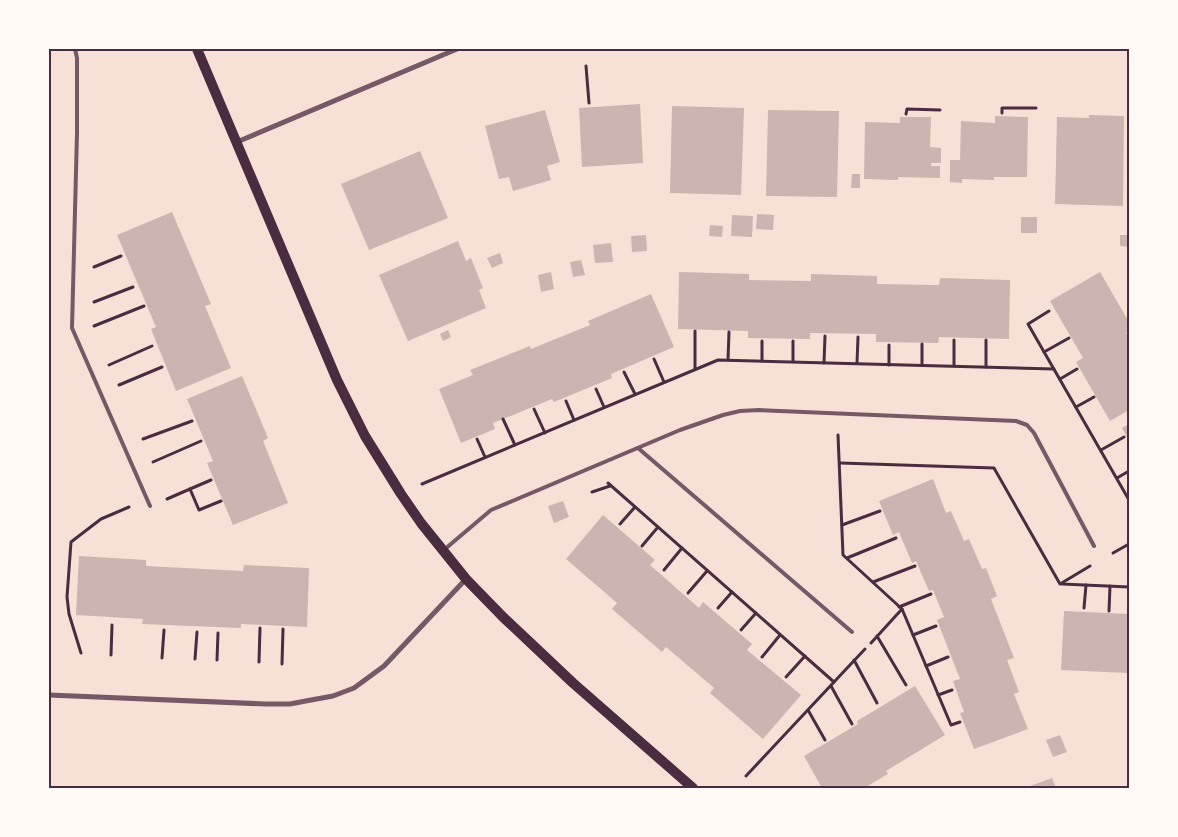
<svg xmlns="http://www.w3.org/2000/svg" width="1178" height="837" font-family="'Work Sans',sans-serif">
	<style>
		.building { fill: #ccb4b1 }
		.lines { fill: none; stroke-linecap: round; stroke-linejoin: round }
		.path { stroke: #4a2c40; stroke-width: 3 }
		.service { stroke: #755966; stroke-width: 4 }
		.minor { stroke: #755966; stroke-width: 5 }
		.secondary { stroke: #4a2c40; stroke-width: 10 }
		.neatline { fill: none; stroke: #4a2c40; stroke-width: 2 }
	</style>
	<rect width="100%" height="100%" fill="#f7e1d7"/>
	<g class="building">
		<polygon points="640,104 643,163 582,167 579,108"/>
		<polygon points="672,106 744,108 741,195 670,193"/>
		<polygon points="545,110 560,162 547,166 551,180 513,191 509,177 499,179 485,126"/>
		<polygon points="768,110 839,111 837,197 766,196"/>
		<polygon points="1089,115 1124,116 1123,206 1055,204 1057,117 1089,118"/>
		<polygon points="995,116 1028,117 1027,177 994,177 994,180 962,179 962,183 950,182 950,160 960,160 961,121 995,123"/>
		<polygon points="900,117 931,117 930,147 941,148 941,163 931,163 931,166 940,166 940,178 898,177 898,180 864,179 865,122 900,123"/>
		<polygon points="420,151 448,218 369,250 341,184"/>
		<polygon points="852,174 860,174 860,188 851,188"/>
		<polygon points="172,212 211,304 205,306 231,368 176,391 151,329 156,327 117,235"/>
		<polygon points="757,214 774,215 773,230 756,229"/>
		<polygon points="732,215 753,216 752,237 731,236"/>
		<rect x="1021" y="217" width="16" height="16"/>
		<polygon points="710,225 723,226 722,237 709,236"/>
		<polygon points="646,235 647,251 632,252 631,236"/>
		<polygon points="1120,235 1129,235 1129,247 1120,246"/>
		<polygon points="458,241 466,261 471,258 483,288 479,290 486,308 408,341 379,275"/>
		<polygon points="611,243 613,262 595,263 593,245"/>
		<polygon points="500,253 503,263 492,268 487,258"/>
		<polygon points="581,260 585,275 573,277 570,262"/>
		<polygon points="551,272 554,289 541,292 538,275"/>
		<polygon points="679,272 749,274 749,280 811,281 811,274 877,276 877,284 939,285 940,279 941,278 1010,280 1009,339 939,337 938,343 876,342 876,334 810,333 810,339 748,338 748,331 678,329"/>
		<polygon points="1100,272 1129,322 1129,332 1126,333 1129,338 1129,410 1110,421 1076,362 1083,358 1050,301"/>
		<polygon points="651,294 674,347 611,374 612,378 554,402 552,399 493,423 495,429 461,443 439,389 473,375 470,370 530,346 531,349 590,325 588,321"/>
		<polygon points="448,330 451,337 443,341 440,334"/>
		<polygon points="242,376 268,438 263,441 288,503 233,525 207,463 213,461 187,399"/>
		<polygon points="1129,424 1129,441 1122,428"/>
		<polygon points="933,479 946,513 951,511 964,541 969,539 982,569 986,568 997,596 991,599 1014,658 1007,660 1019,692 1014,694 1028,729 974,749 960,713 964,712 953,681 960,679 937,620 944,617 933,590 929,591 916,561 912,563 899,532 893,535 879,501"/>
		<polygon points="563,501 569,517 554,523 548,506"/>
		<polygon points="603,515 655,560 650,565 699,608 703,602 752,644 747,650 801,695 763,739 710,693 714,688 666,647 662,652 612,609 617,603 566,559"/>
		<polygon points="79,556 146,560 146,566 243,571 244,565 309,568 307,627 241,624 241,628 142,624 143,619 76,615"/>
		<polygon points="1064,611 1129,614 1128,673 1061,670"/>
		<polygon points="915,686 945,735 886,771 888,774 864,788 822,788 804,756 858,724 857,721"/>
		<polygon points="1060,735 1067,752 1053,757 1046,740"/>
		<polygon points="1052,778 1056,788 1025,788"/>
	</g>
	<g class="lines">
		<g class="path">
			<polyline points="586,66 589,103"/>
			<polyline points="1002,113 1002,108 1036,108"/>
			<polyline points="906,114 907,109 940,110"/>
			<polyline points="94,267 121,256"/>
			<polyline points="94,302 133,287"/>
			<polyline points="1049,311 1028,324 1129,500"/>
			<polyline points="94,326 144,306"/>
			<polyline points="922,344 922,365"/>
			<polyline points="889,345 889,365"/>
			<polyline points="1044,352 1069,338"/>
			<polyline points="654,359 664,382"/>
			<polyline points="728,360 729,332"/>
			<polyline points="762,361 762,341"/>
			<polyline points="793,361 793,341"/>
			<polyline points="824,363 825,336"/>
			<polyline points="857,363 858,337"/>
			<polyline points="109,365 152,346"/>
			<polyline points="954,366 954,340"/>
			<polyline points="986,367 986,340"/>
			<polyline points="695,369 695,331"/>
			<polyline points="624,372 635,394"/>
			<polyline points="1060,379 1077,369"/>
			<polyline points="119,385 162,367"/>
			<polyline points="596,389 604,407"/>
			<polyline points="566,401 574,420"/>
			<polyline points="1076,407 1094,397"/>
			<polyline points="534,409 545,433"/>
			<polyline points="503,419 515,445"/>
			<polyline points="838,435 843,555 902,609 871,643"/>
			<polyline points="143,439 192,421"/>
			<polyline points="477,439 485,457"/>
			<polyline points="1101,450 1124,437"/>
			<polyline points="153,462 201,441"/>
			<polyline points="840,463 994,468 1060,584 1090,566"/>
			<polyline points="1117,478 1129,471"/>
			<polyline points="211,480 190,489 199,510 221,501"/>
			<polyline points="608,483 834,682 865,649"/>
			<polyline points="422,484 718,360 1054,369"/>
			<polyline points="592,492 610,486"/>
			<polyline points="167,499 190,489"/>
			<polyline points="620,524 635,507"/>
			<polyline points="842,525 880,511"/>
			<polyline points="642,546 658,527"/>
			<polyline points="1113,553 1129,544"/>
			<polyline points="847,558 896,538"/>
			<polyline points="664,570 682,548"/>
			<polyline points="873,582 915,566"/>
			<polyline points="1062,584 1129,587"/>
			<polyline points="688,593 707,571"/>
			<polyline points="899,607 931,594"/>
			<polyline points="718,608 732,592"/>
			<polyline points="1084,608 1086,585"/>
			<polyline points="902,609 951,725 960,722"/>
			<polyline points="1109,611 1110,586"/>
			<polyline points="741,630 756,613"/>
			<polyline points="913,635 936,626"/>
			<polyline points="877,636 906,685"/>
			<polyline points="81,653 69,614 67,597 71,542 101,519 129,507"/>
			<polyline points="111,655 112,625"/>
			<polyline points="762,657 780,635"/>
			<polyline points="162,658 164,630"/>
			<polyline points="195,659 197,632"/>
			<polyline points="217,660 218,633"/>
			<polyline points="854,660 877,703"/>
			<polyline points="259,662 260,628"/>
			<polyline points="282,664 283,629"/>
			<polyline points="926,666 948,657"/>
			<polyline points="786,677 805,656"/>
			<polyline points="831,686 852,724"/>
			<polyline points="938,695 952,690"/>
			<polyline points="808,710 825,740"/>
			<polyline points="746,776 834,682"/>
		</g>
		<g class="service">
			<polyline points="75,49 77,58 77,133 72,328 150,506"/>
			<polyline points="638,448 852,632"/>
			<polyline points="445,549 491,510 680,430 723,415 740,411 759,410 1016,421 1027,425 1034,433 1094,546"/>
		</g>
		<g class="minor">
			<polyline points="237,142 457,49"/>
			<polyline points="49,695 265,704 290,704 311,700 333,696 354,688 384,666 466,579"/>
		</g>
		<polyline class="secondary" points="197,49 337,380 365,436 401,494 421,523 466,579 503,617 573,683 693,788"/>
	</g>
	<rect width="1178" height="837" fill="none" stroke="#fffaf5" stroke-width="100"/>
	<rect x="50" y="50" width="1078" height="737" class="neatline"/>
</svg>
